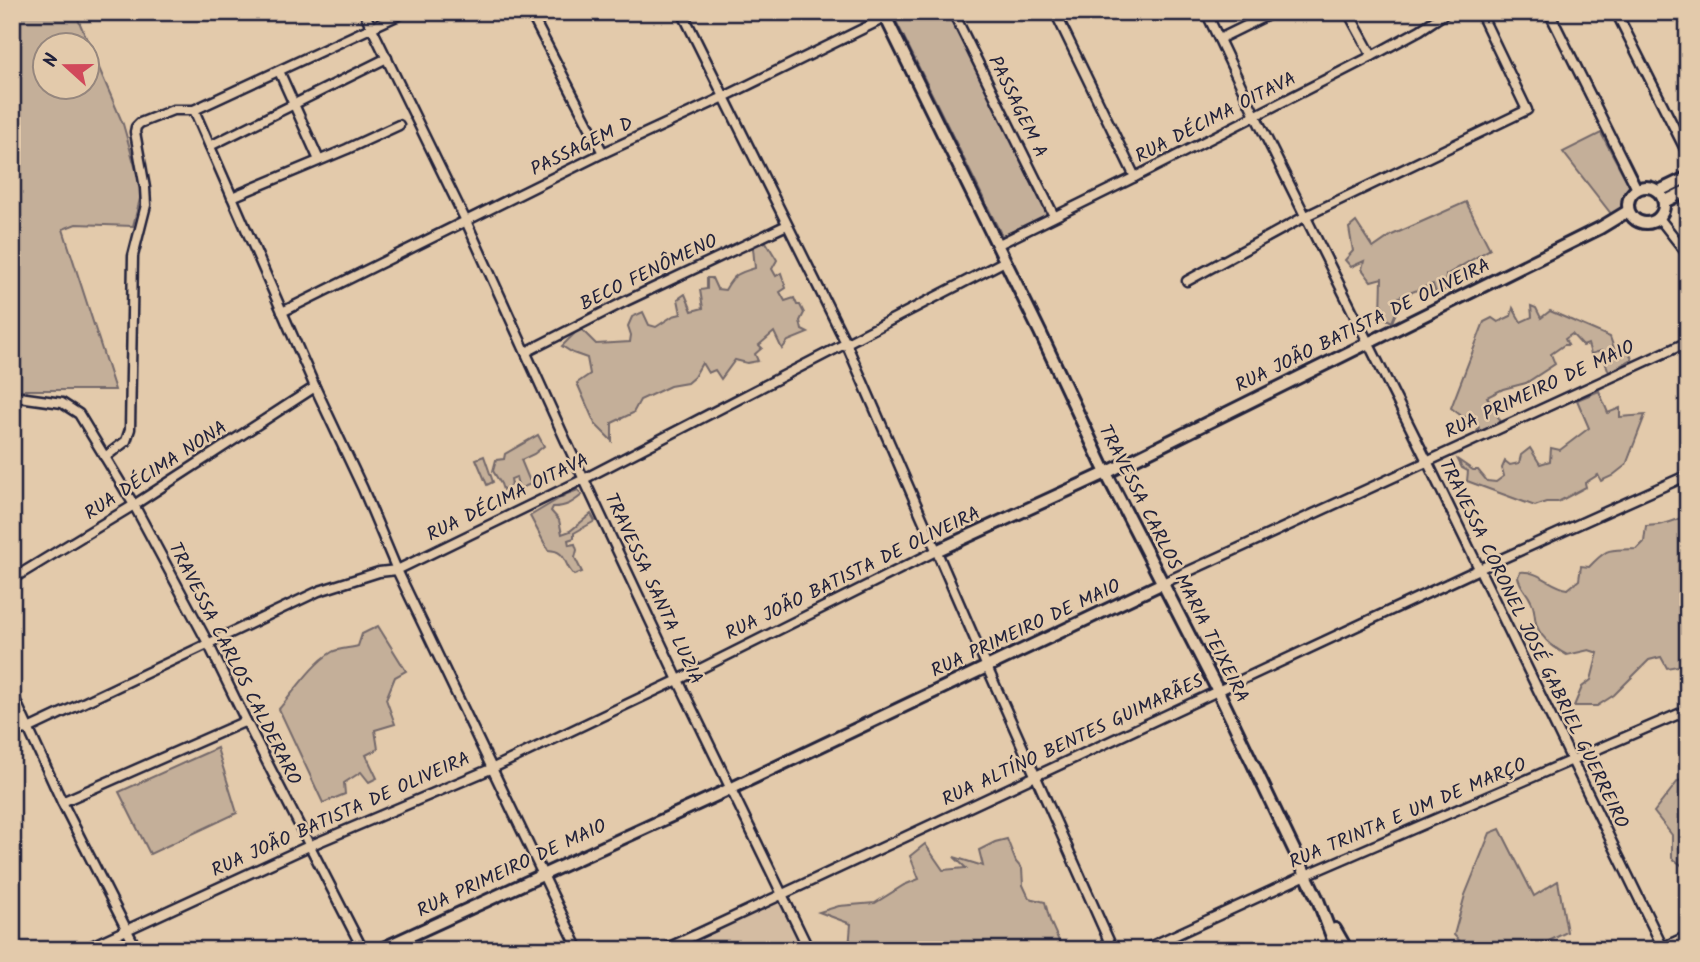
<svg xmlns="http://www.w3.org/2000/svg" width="1700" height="962" font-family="Kalam,sans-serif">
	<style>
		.built { fill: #d4bca2 }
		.green { fill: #c4af99; stroke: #73686a; stroke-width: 2; fill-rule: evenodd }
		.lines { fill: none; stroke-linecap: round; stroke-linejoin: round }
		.street-casing { stroke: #22223b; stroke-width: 13 }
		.secondary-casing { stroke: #22223b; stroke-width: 16 }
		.street { stroke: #e3caab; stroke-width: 8 }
		.secondary { stroke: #e3caab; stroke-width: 10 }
		.labels { text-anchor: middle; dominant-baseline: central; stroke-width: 5; stroke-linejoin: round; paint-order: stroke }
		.street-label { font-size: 19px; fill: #22223b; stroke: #e3caab }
	</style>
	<rect width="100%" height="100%" fill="#e3caab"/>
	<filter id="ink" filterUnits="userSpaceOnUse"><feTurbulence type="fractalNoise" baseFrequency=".0143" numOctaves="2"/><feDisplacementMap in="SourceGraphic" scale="14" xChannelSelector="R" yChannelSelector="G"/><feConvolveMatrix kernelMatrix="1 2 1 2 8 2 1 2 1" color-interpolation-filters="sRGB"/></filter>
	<g filter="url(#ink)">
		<polygon class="built" points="779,901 802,950 682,950"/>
		<g class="green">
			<path d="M12,12H75L123,124L142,191L133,226L76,224L63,229L115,390H12ZM46,46H88V88H46Z"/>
			<polygon points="904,12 949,12 1047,215 1002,236 894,17"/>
			<polygon points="1601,133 1630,187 1624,198 1622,209 1612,215 1563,152"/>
			<polygon points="1466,202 1490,249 1446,275 1445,290 1436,293 1433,284 1399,297 1398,308 1392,322 1381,316 1382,278 1371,281 1362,269 1364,261 1351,267 1345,260 1353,251 1349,228 1356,222 1373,248 1392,235"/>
			<path d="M766,242L777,260L772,269L776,276L781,273L786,288L780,292L785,301L794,298L797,305H800L804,313L800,321L802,330L808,333L788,341L782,349L774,332L759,345L762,348L755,354L758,361L747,363L735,360L721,379L715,370L708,373L702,363L694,377L687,383L670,386L640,400L633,413L612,423V441L595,424L577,383L590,374L587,358L573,353L562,346L580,328L596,344L630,342L631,335L628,326L632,317L643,312L649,325L656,327L673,316L681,314L678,299L685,294L692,311L703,308L700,290L707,289V278H712L717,289L725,290C734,274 738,273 755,268L753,248L755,245Z"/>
			<polygon points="1531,306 1536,308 1541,318 1550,311 1610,337 1615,351 1627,347 1632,359 1609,372 1601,351 1591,354 1588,344 1583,346 1572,334 1565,339 1568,345 1564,345 1551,354 1555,364 1526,383 1503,389 1487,397 1501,422 1476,433 1479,428 1473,417 1463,417 1451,408 1484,322 1492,318 1498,322 1511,316 1513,308 1521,322 1532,317"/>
			<polygon points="1599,391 1608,413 1620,408 1620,417 1645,415 1626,465 1612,476 1601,481 1598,475 1585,483 1586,487 1558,502 1546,502 1535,506 1467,481 1468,471 1462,468 1458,460 1473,470 1478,470 1487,481 1496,482 1504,476 1502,468 1505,461 1510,465 1519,463 1521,455 1530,448 1540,464 1550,461 1551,448 1560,450 1589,428 1577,400"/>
			<polygon points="538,435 544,446 534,454 521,460 531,484 519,489 516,477 511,479 512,484 503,490 501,484 493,471 496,460 504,459 505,454"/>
			<polygon points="484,456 493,482 487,485 476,459"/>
			<path d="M578,490L582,495C572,503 566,507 553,507L551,511L559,520L562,534L570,531L591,514L595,521L574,533V538L568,540L569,545L575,544L577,550L575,558L582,572L574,575C562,563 568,551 548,550L530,516L567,494Z"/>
			<path d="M1688,515V664L1667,668L1661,657L1649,660L1614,695L1597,706H1574L1582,687L1591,680L1598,653L1589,650L1567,655C1554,648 1540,638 1536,623C1534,615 1535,608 1531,601C1527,592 1520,587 1518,577L1520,572C1539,570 1551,587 1568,589L1579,580L1581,566L1589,567C1610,545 1609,551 1637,549L1644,542L1646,526C1662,526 1674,521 1688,515Z"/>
			<path d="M378,626L406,671L395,677L386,699L395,724L375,730L378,749L366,755L377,778L369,782L361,772L344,783L345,794L323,803L279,709C293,693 313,663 332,652C337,649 351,648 358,646L362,634Z"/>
			<polygon points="217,748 237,813 150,854 119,792"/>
			<polygon points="1688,778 1688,870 1672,858 1672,835 1654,812 1678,781"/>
			<polygon points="1500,829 1534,896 1558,881 1567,932 1531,950 1468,950 1454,935 1465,895 1490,833"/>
			<polygon points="1007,839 1016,862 1022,869 1023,885 1029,898 1045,902 1050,921 1063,950 866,950 849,948 851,924 819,912 839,906 875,903 904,885 919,879 910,856 925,844 943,870 966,868 954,857 983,866 979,850 995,842"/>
		</g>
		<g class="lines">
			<g class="street-casing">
				<g id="street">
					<polyline points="364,12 466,221 565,439 678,680 809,950"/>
					<polyline points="530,12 603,153"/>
					<polyline points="682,12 846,343 987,667 1113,950"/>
					<polyline points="953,12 1054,216"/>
					<polyline points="1055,12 1135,177"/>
					<polyline points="1206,12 1255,115 1427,461 1664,950"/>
					<polyline points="1348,12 1372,56"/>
					<polyline points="1549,12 1637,189"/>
					<polyline points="1616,12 1688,155"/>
					<polyline points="1683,12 1688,21"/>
					<polyline points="1219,39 1274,12"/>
					<polyline points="279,71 319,160"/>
					<polyline points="194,110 315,387 363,489 397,570 579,950"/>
					<polyline points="210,146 387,58"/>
					<polyline points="232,197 347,149 399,125"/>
					<polyline points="1659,218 1688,255"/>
					<polyline points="997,245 1135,177 1372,56 1420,30 1447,12"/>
					<polyline points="1187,281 1306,216 1527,110 1480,12"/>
					<polyline points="282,312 603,153 724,97 897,12"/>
					<polyline points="526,352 626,301 787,225"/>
					<polyline points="12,396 62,403 79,414 134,505 208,643 246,721 363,950"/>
					<polyline points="105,457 126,441 130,429 133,256 146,205 145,188 135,132 136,127 140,123 173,110 194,110 405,12"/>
					<polyline points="12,579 134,505 315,387"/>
					<polyline points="1163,583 1688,342"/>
					<polyline points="12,693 62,802 137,950"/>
					<polyline points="12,731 28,729 319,591 379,572 397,570 584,479 1005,261"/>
					<polyline points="62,802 246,721"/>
					<polyline points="83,950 309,846 493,768 678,680 936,551"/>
					<polyline points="663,950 1479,569 1688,475"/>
					<polyline points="1143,950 1306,875 1688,710"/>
					<polyline points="1657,950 1688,936"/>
				</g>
			</g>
			<g class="secondary-casing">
				<g id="secondary">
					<polyline points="883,12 1040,332 1106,473 1218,691 1318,900 1337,950"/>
					<circle cx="1646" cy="205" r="18"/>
					<polyline points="1659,191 1688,177"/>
					<polyline points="1664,202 1688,190"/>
					<polyline points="936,551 1106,473 1600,228 1628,211"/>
					<polyline points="1335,929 1347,950"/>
					<polyline points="379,950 730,789 1163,583"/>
				</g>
			</g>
			<use href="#street" class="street"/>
			<use href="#secondary" class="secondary"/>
		</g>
	</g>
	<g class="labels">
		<g class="street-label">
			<text transform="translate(1017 107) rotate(64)">PASSAGEM A</text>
			<text transform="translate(1216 118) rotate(-27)">RUA DÉCIMA OITAVA</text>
			<text transform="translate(582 147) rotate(-26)">PASSAGEM D</text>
			<text transform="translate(649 273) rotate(-26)">BECO FENÔMENO</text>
			<text transform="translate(1363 326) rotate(-26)">RUA JOÃO BATISTA DE OLIVEIRA</text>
			<text transform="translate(1540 390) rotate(-25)">RUA PRIMEIRO DE MAIO</text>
			<text transform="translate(156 471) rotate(-33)">RUA DÉCIMA NONA</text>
			<text transform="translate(508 498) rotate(-26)">RUA DÉCIMA OITAVA</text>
			<text transform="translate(1173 564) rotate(63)">TRAVESSA CARLOS MARIA TEIXEIRA</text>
			<text transform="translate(853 574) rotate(-26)">RUA JOÃO BATISTA DE OLIVEIRA</text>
			<text transform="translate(653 589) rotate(65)">TRAVESSA SANTA LUZIA</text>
			<text transform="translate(1026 629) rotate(-25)">RUA PRIMEIRO DE MAIO</text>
			<text transform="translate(1533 644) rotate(64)">TRAVESSA CORONEL JOSÉ GABRIEL GUERREIRO</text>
			<text transform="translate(234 664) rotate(63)">TRAVESSA CARLOS CALDERARO</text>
			<text transform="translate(1073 741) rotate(-25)">RUA ALTÍNO BENTES GUIMARÃES</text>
			<text transform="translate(1408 814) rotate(-23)">RUA TRINTA E UM DE MARÇO</text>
			<text transform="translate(341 815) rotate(-24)">RUA JOÃO BATISTA DE OLIVEIRA</text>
			<text transform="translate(512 869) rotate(-25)">RUA PRIMEIRO DE MAIO</text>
		</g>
	</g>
	<rect width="1700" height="962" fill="none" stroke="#e3caab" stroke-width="42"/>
	<rect x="21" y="21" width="1658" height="920" fill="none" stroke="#22223b" stroke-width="2.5" filter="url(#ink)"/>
	<g transform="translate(66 66) rotate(291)"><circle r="33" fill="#e3caab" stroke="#96877e" stroke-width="2"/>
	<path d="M0-5L12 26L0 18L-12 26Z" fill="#d1495b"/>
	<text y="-10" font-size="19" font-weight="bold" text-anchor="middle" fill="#22223b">N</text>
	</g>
</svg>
